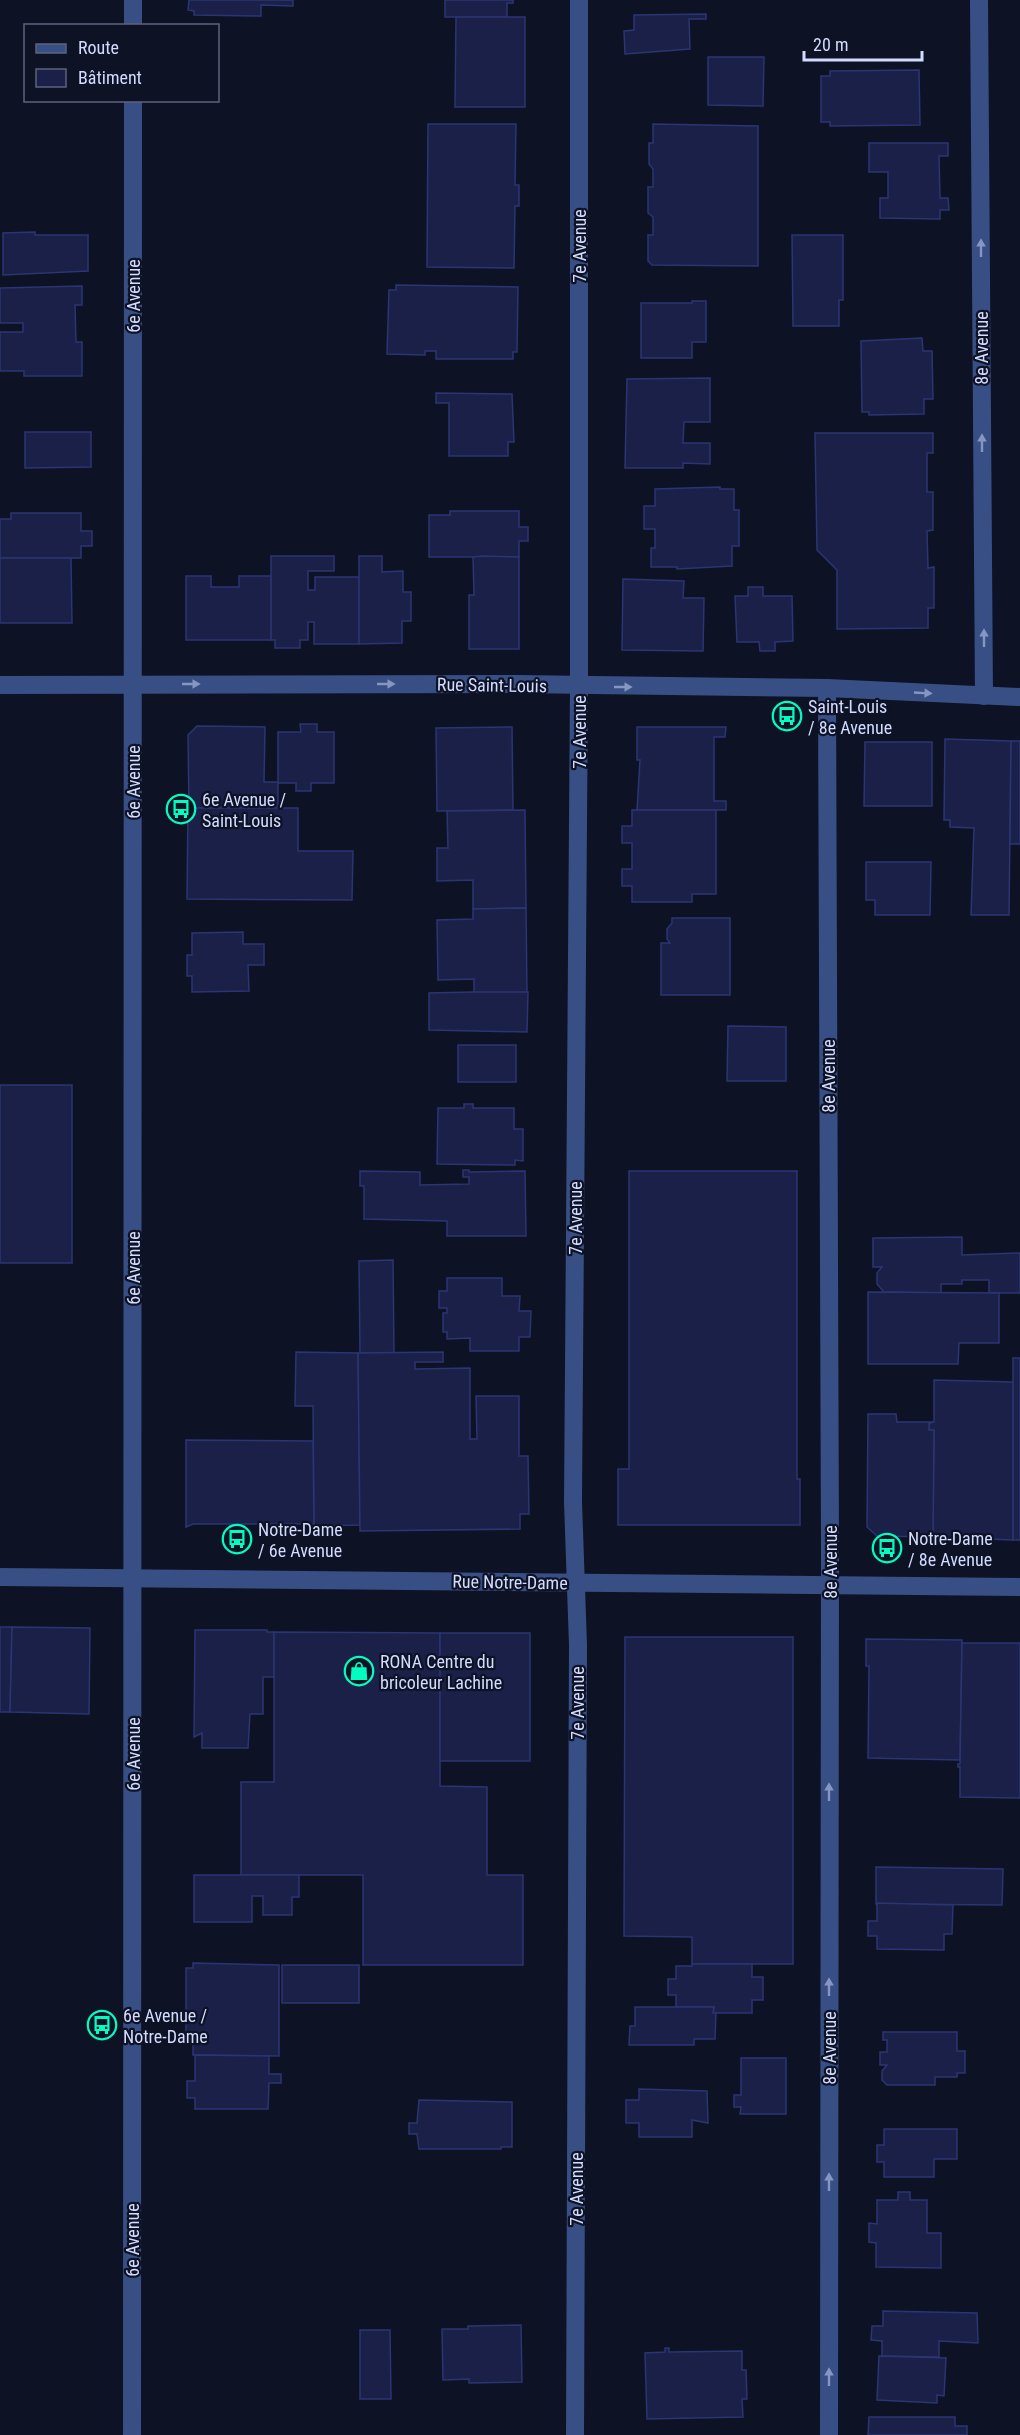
<svg xmlns="http://www.w3.org/2000/svg" width="1020" height="2435" font-family="'Roboto Condensed',sans-serif">
	<style>
		.building { fill: #1a2047; stroke: #2b3573; stroke-width: 1.5 }
		.lines { fill: none; stroke-linecap: round; stroke-linejoin: round }
		.minor { stroke: #384f85; stroke-width: 18 }
		.oneway { fill: #8596c2 }
		.labels { text-anchor: middle; dominant-baseline: central; stroke-width: 4.5; stroke-linejoin: round; paint-order: stroke }
		.street-label { font-size: 18px; fill: #d2dcff; stroke: #0e1225 }
		.poi-label { font-size: 18px; fill: #d2dcff; stroke: #0e1225; text-anchor: start }
	</style>
	<rect width="100%" height="100%" fill="#0e1225"/>
	<g class="building">
		<polygon points="189,0 293,0 293,6 261,5 261,16 194,15 194,11 188,10"/>
		<polygon points="445,0 513,0 513,3 507,3 507,17 445,17"/>
		<polygon points="706,14 706,19 689,19 690,49 625,54 624,31 634,30 634,15"/>
		<polygon points="456,17 525,17 525,107 455,107"/>
		<polygon points="708,57 764,57 763,106 708,105"/>
		<polygon points="919,70 920,125 830,126 830,122 821,122 821,76 830,76 830,71"/>
		<polygon points="428,124 516,124 515,185 519,185 519,206 515,206 514,268 427,267"/>
		<polygon points="653,124 758,126 758,266 652,265 648,261 648,235 653,235 653,217 648,213 648,187 653,187 653,169 649,164 649,143 653,143"/>
		<polygon points="869,143 948,143 948,156 939,156 940,198 948,198 949,210 940,210 940,219 880,218 880,198 888,198 888,172 869,172"/>
		<polygon points="35,232 35,235 88,235 88,271 3,275 3,233"/>
		<polygon points="792,235 843,235 843,300 839,300 839,326 793,326"/>
		<polygon points="396,285 518,287 517,352 513,352 513,359 436,359 436,351 425,351 425,355 387,354 389,290 396,290"/>
		<polygon points="82,286 82,305 75,305 76,342 82,342 82,376 24,376 24,371 0,371 0,332 23,332 23,323 0,323 0,288"/>
		<polygon points="692,301 706,301 706,342 692,342 692,358 641,358 641,303 692,303"/>
		<polygon points="922,338 923,351 932,351 933,399 924,399 924,414 869,415 869,412 862,412 861,341"/>
		<polygon points="710,378 710,422 684,422 683,443 710,443 710,464 683,463 683,468 625,468 627,379"/>
		<polygon points="436,393 512,394 514,442 508,442 508,456 449,456 449,403 436,403"/>
		<polygon points="25,432 91,432 91,467 25,468"/>
		<polygon points="815,433 933,433 933,453 927,453 927,492 933,492 933,530 927,531 928,568 934,567 934,608 928,608 928,628 837,629 837,570 817,550"/>
		<polygon points="720,487 720,489 734,489 734,510 739,510 739,546 732,546 732,566 677,569 677,567 651,567 651,548 655,548 655,529 644,529 644,506 655,506 655,489"/>
		<polygon points="450,511 519,511 519,527 528,527 528,541 519,541 519,557 429,557 429,515 450,515"/>
		<polygon points="11,513 81,513 81,531 92,531 92,546 81,546 81,558 0,558 0,519 11,519"/>
		<polygon points="271,556 334,556 334,571 308,571 308,590 315,590 315,577 359,577 359,644 314,644 314,622 308,622 308,640 300,640 300,648 275,648 275,640 271,640"/>
		<polygon points="359,556 382,556 382,572 403,571 403,592 411,592 411,621 402,621 402,643 359,644"/>
		<polygon points="482,556 519,557 519,649 469,649 469,595 474,595 473,557"/>
		<polygon points="0,558 71,558 72,623 0,623"/>
		<polygon points="186,576 211,576 211,587 239,587 239,576 271,576 271,640 186,640"/>
		<polygon points="623,579 684,581 683,598 704,598 703,651 622,650"/>
		<polygon points="748,587 763,587 763,596 792,596 793,641 775,642 775,651 760,651 759,642 737,642 735,596 748,596"/>
		<polygon points="300,724 317,724 317,732 334,732 334,783 311,783 311,791 296,791 296,783 278,783 278,732 301,732"/>
		<polygon points="197,726 265,727 264,782 278,782 278,808 189,808 188,735"/>
		<polygon points="512,727 513,810 437,811 436,728"/>
		<polygon points="637,727 726,727 725,737 714,737 714,801 726,801 726,810 637,810 640,760 637,760"/>
		<polygon points="945,739 1011,741 1009,915 971,915 974,828 950,827 950,820 944,820"/>
		<polygon points="1011,741 1020,741 1020,844 1010,844"/>
		<polygon points="865,742 932,742 932,806 864,806"/>
		<polygon points="188,808 298,808 298,851 353,851 352,900 187,899"/>
		<polygon points="525,810 526,908 473,909 473,880 437,881 437,848 448,848 447,811"/>
		<polygon points="632,810 716,810 716,894 692,894 692,902 632,902 632,886 622,886 622,869 632,869 632,843 622,843 622,826 632,826"/>
		<polygon points="866,862 931,862 930,915 875,915 875,900 866,900"/>
		<polygon points="526,908 527,993 474,994 474,979 438,980 437,920 473,919 473,909"/>
		<polygon points="672,918 730,918 730,995 661,995 661,943 670,943 667,939 667,929 672,923"/>
		<polygon points="243,932 243,944 264,944 264,965 248,965 249,991 192,992 192,976 187,976 187,955 192,955 192,933"/>
		<polygon points="474,992 528,992 527,1032 429,1030 429,993"/>
		<polygon points="728,1026 786,1027 786,1081 727,1081"/>
		<rect x="458" y="1045" width="58" height="37"/>
		<rect x="0" y="1085" width="72" height="178"/>
		<polygon points="464,1104 473,1104 473,1108 514,1108 514,1129 523,1129 523,1161 515,1160 515,1165 437,1164 438,1108 464,1108"/>
		<polygon points="463,1170 469,1170 469,1172 525,1171 526,1236 447,1236 447,1221 364,1219 364,1186 360,1186 360,1171 420,1172 420,1185 469,1184 469,1177 463,1177"/>
		<polygon points="629,1171 797,1171 797,1479 800,1479 800,1525 618,1525 618,1469 629,1469"/>
		<polygon points="962,1237 962,1255 1020,1253 1020,1293 989,1293 989,1280 962,1280 962,1284 941,1284 941,1293 884,1292 877,1284 877,1273 882,1267 873,1267 873,1238"/>
		<polygon points="393,1260 394,1353 360,1353 359,1261"/>
		<polygon points="447,1278 502,1278 502,1296 520,1296 519,1311 531,1311 530,1337 519,1337 519,1351 470,1351 470,1338 447,1339 447,1332 443,1332 443,1313 447,1313 447,1308 439,1308 439,1291 447,1291"/>
		<polygon points="868,1292 999,1293 999,1343 959,1343 958,1364 868,1364"/>
		<polygon points="296,1352 358,1353 360,1525 314,1526 313,1406 295,1406"/>
		<polygon points="443,1352 443,1362 415,1362 415,1369 470,1368 470,1439 477,1439 476,1396 519,1396 519,1456 528,1456 529,1514 520,1514 520,1529 360,1531 358,1353"/>
		<rect x="1013" y="1358" width="7" height="182"/>
		<polygon points="934,1380 1013,1382 1013,1540 933,1537 934,1430 929,1430 929,1423 934,1422"/>
		<polygon points="868,1414 896,1414 897,1422 934,1422 929,1423 929,1430 934,1430 933,1537 877,1536 867,1527"/>
		<polygon points="186,1440 313,1441 314,1524 193,1524 186,1527"/>
		<polygon points="0,1627 12,1627 10,1712 0,1712"/>
		<polygon points="12,1627 90,1628 89,1714 10,1712"/>
		<polygon points="195,1630 267,1630 267,1632 274,1632 274,1677 263,1677 263,1714 250,1714 248,1748 202,1748 202,1733 194,1737"/>
		<polygon points="274,1632 440,1633 440,1786 487,1787 487,1875 523,1875 523,1965 363,1965 363,1875 241,1875 241,1782 274,1782"/>
		<rect x="440" y="1633" width="90" height="128"/>
		<polygon points="625,1637 793,1637 793,1964 692,1964 692,1937 624,1936"/>
		<polygon points="866,1639 962,1640 960,1760 868,1758 869,1666 866,1666"/>
		<polygon points="962,1643 1020,1643 1020,1798 960,1797 960,1767 958,1767 958,1764 960,1764"/>
		<polygon points="876,1867 1003,1869 1002,1905 876,1904"/>
		<polygon points="194,1875 299,1875 299,1897 292,1897 292,1915 263,1915 263,1896 252,1896 252,1922 194,1922"/>
		<polygon points="877,1903 953,1905 952,1934 944,1934 944,1950 877,1949 877,1936 868,1936 868,1921 877,1921"/>
		<polygon points="193,1963 279,1965 279,2056 193,2055 193,2038 186,2038 186,1968 193,1968"/>
		<polygon points="692,1964 752,1964 752,1977 763,1977 763,2000 752,2000 752,2013 713,2013 714,2007 676,2007 676,1995 668,1995 668,1979 676,1979 676,1966 692,1966"/>
		<rect x="282" y="1965" width="77" height="38"/>
		<polygon points="635,2007 714,2007 713,2013 716,2013 715,2039 694,2039 694,2045 629,2045 630,2026 635,2026"/>
		<polygon points="883,2032 957,2032 957,2051 965,2051 965,2073 957,2073 957,2077 935,2077 935,2085 887,2085 882,2080 882,2071 887,2065 880,2065 880,2052 887,2052 887,2040 883,2040"/>
		<polygon points="195,2055 269,2056 269,2074 281,2074 281,2083 269,2083 268,2109 195,2109 195,2098 187,2098 187,2081 195,2081"/>
		<polygon points="741,2058 786,2058 786,2114 740,2114 741,2107 734,2107 734,2095 741,2095"/>
		<polygon points="639,2089 707,2091 708,2123 692,2120 692,2137 639,2137 639,2123 626,2123 626,2100 639,2100"/>
		<polygon points="419,2100 512,2102 512,2147 501,2147 501,2149 419,2149 417,2134 409,2134 409,2123 417,2123"/>
		<polygon points="884,2129 957,2129 957,2159 934,2159 934,2177 884,2177 884,2162 877,2162 877,2145 884,2145"/>
		<polygon points="898,2192 910,2192 910,2200 927,2200 927,2233 941,2233 941,2268 876,2267 876,2243 869,2242 869,2223 877,2224 877,2200 898,2200"/>
		<polygon points="883,2311 977,2313 978,2343 939,2341 939,2357 882,2356 882,2341 871,2340 872,2326 883,2326"/>
		<polygon points="521,2325 522,2382 469,2383 469,2379 443,2380 442,2329 468,2329 468,2326"/>
		<polygon points="360,2330 390,2330 391,2399 360,2399"/>
		<polygon points="665,2348 669,2348 669,2352 742,2351 742,2370 746,2370 747,2399 742,2399 743,2417 647,2419 645,2353 665,2352"/>
		<polygon points="879,2356 946,2358 944,2396 937,2395 937,2403 877,2400"/>
		<polygon points="869,2417 955,2417 955,2426 967,2426 967,2435 868,2435"/>
	</g>
	<g class="lines">
		<g class="minor">
			<polyline points="979,0 984,696"/>
			<polyline points="133,26 133,0"/>
			<polyline points="0,685 517,684 827,688 1020,697"/>
			<polyline points="827,688 830,1546 829,2435"/>
			<polyline points="0,1577 1020,1587"/>
			<polyline points="132,2435 133,100"/>
			<polyline points="575,2435 578,1645 573,1502 579,686 579,0"/>
		</g>
	</g>
	<defs><path id="oneway-solid" d="M-6-.8H1V-3.2L6.5 0L1 3.2V.8H-6Z" transform="scale(1.5)"/></defs>
	<g class="oneway">
		<use href="#oneway-solid" transform="translate(981 248) rotate(-90)"/>
		<use href="#oneway-solid" transform="translate(982 443) rotate(-90)"/>
		<use href="#oneway-solid" transform="translate(984 638) rotate(-90)"/>
		<use href="#oneway-solid" transform="translate(191 684)"/>
		<use href="#oneway-solid" transform="translate(386 684)"/>
		<use href="#oneway-solid" transform="translate(623 687)"/>
		<use href="#oneway-solid" transform="translate(923 693) rotate(3)"/>
		<use href="#oneway-solid" transform="translate(829 1792) rotate(-90)"/>
		<use href="#oneway-solid" transform="translate(829 1987) rotate(-90)"/>
		<use href="#oneway-solid" transform="translate(829 2182) rotate(-90)"/>
		<use href="#oneway-solid" transform="translate(829 2377) rotate(-90)"/>
	</g>
	<defs>
		<g id="bus-ring" transform="scale(1.5)"><circle r="9.5" fill="#0e1225" stroke="#00fdc2" stroke-width="1.5"/><path d="M-5-6H5V4H4V6H2V4H-2V6H-4V4H-5ZM-3.5-4V0h7V-4ZM-3.5 1.2v1.5H-2V1.2ZM2 1.2v1.5H3.5V1.2Z" fill="#00fdc2"/></g>
		<g id="shop-ring" transform="scale(1.5)"><circle r="9.5" fill="#0e1225" stroke="#00fdc2" stroke-width="1.5"/><path d="M-5-2.5h2.3a2.7 3.5 0 0 1 5.4 0H5L5.5 6h-11ZM-1.5-2.5h3a1.5 2.3 0 0 0-3 0Z" fill="#00fdc2"/></g>
	</defs>
	<g fill-rule="evenodd">
		<use href="#bus-ring" x="787" y="716"/>
		<use href="#bus-ring" x="181" y="809"/>
		<use href="#bus-ring" x="237" y="1539"/>
		<use href="#bus-ring" x="887" y="1548"/>
		<use href="#shop-ring" x="359" y="1671"/>
		<use href="#bus-ring" x="102" y="2025"/>
	</g>
	<g class="labels">
		<g class="street-label">
			<text transform="translate(579 246) rotate(-90)">7e Avenue</text>
			<text transform="translate(133 296) rotate(-90)">6e Avenue</text>
			<text transform="translate(981 348) rotate(-90)">8e Avenue</text>
			<text transform="translate(492 685) rotate(1)">Rue Saint-Louis</text>
			<text transform="translate(579 732) rotate(-90)">7e Avenue</text>
			<text transform="translate(133 782) rotate(-90)">6e Avenue</text>
			<text transform="translate(828 1076) rotate(-90)">8e Avenue</text>
			<text transform="translate(575 1218) rotate(-90)">7e Avenue</text>
			<text transform="translate(133 1268) rotate(-90)">6e Avenue</text>
			<text transform="translate(830 1562) rotate(-90)">8e Avenue</text>
			<text transform="translate(510 1582) rotate(1)">Rue Notre-Dame</text>
			<text transform="translate(577 1703) rotate(-90)">7e Avenue</text>
			<text transform="translate(133 1754) rotate(-90)">6e Avenue</text>
			<text transform="translate(829 2048) rotate(-90)">8e Avenue</text>
			<text transform="translate(576 2189) rotate(-90)">7e Avenue</text>
			<text transform="translate(132 2240) rotate(-90)">6e Avenue</text>
		</g>
		<g class="poi-label">
			<text x="808" y="706">Saint-Louis<tspan x="808" dy="21">/ 8e Avenue</tspan></text>
			<text x="202" y="799">6e Avenue /<tspan x="202" dy="21">Saint-Louis</tspan></text>
			<text x="258" y="1529">Notre-Dame<tspan x="258" dy="21">/ 6e Avenue</tspan></text>
			<text x="908" y="1538">Notre-Dame<tspan x="908" dy="21">/ 8e Avenue</tspan></text>
			<text x="380" y="1661">RONA Centre du<tspan x="380" dy="21">bricoleur Lachine</tspan></text>
			<text x="123" y="2015">6e Avenue /<tspan x="123" dy="21">Notre-Dame</tspan></text>
		</g>
	</g>
	<rect x="24" y="24" width="195" height="78" fill="#0e1225" stroke="#5c637c" stroke-width="1.5"/>
	<rect x="36" y="44" width="30" height="9" fill="#384f85" stroke="#5c637c" stroke-width="1.5"/>
	<text x="78" y="54" font-size="18" fill="#d2dcff">Route</text>
	<rect x="36" y="69" width="30" height="18" fill="#1a2047" stroke="#5c637c" stroke-width="1.5"/>
	<text x="78" y="84" font-size="18" fill="#d2dcff">Bâtiment</text>
	<path d="M804 51v9h118v-9" fill="none" stroke="#d2dcff" stroke-width="3"/>
	<text x="813" y="51" font-size="18" fill="#d2dcff" stroke="#0e1225" stroke-width="4.5" paint-order="stroke">20 m</text>
</svg>
